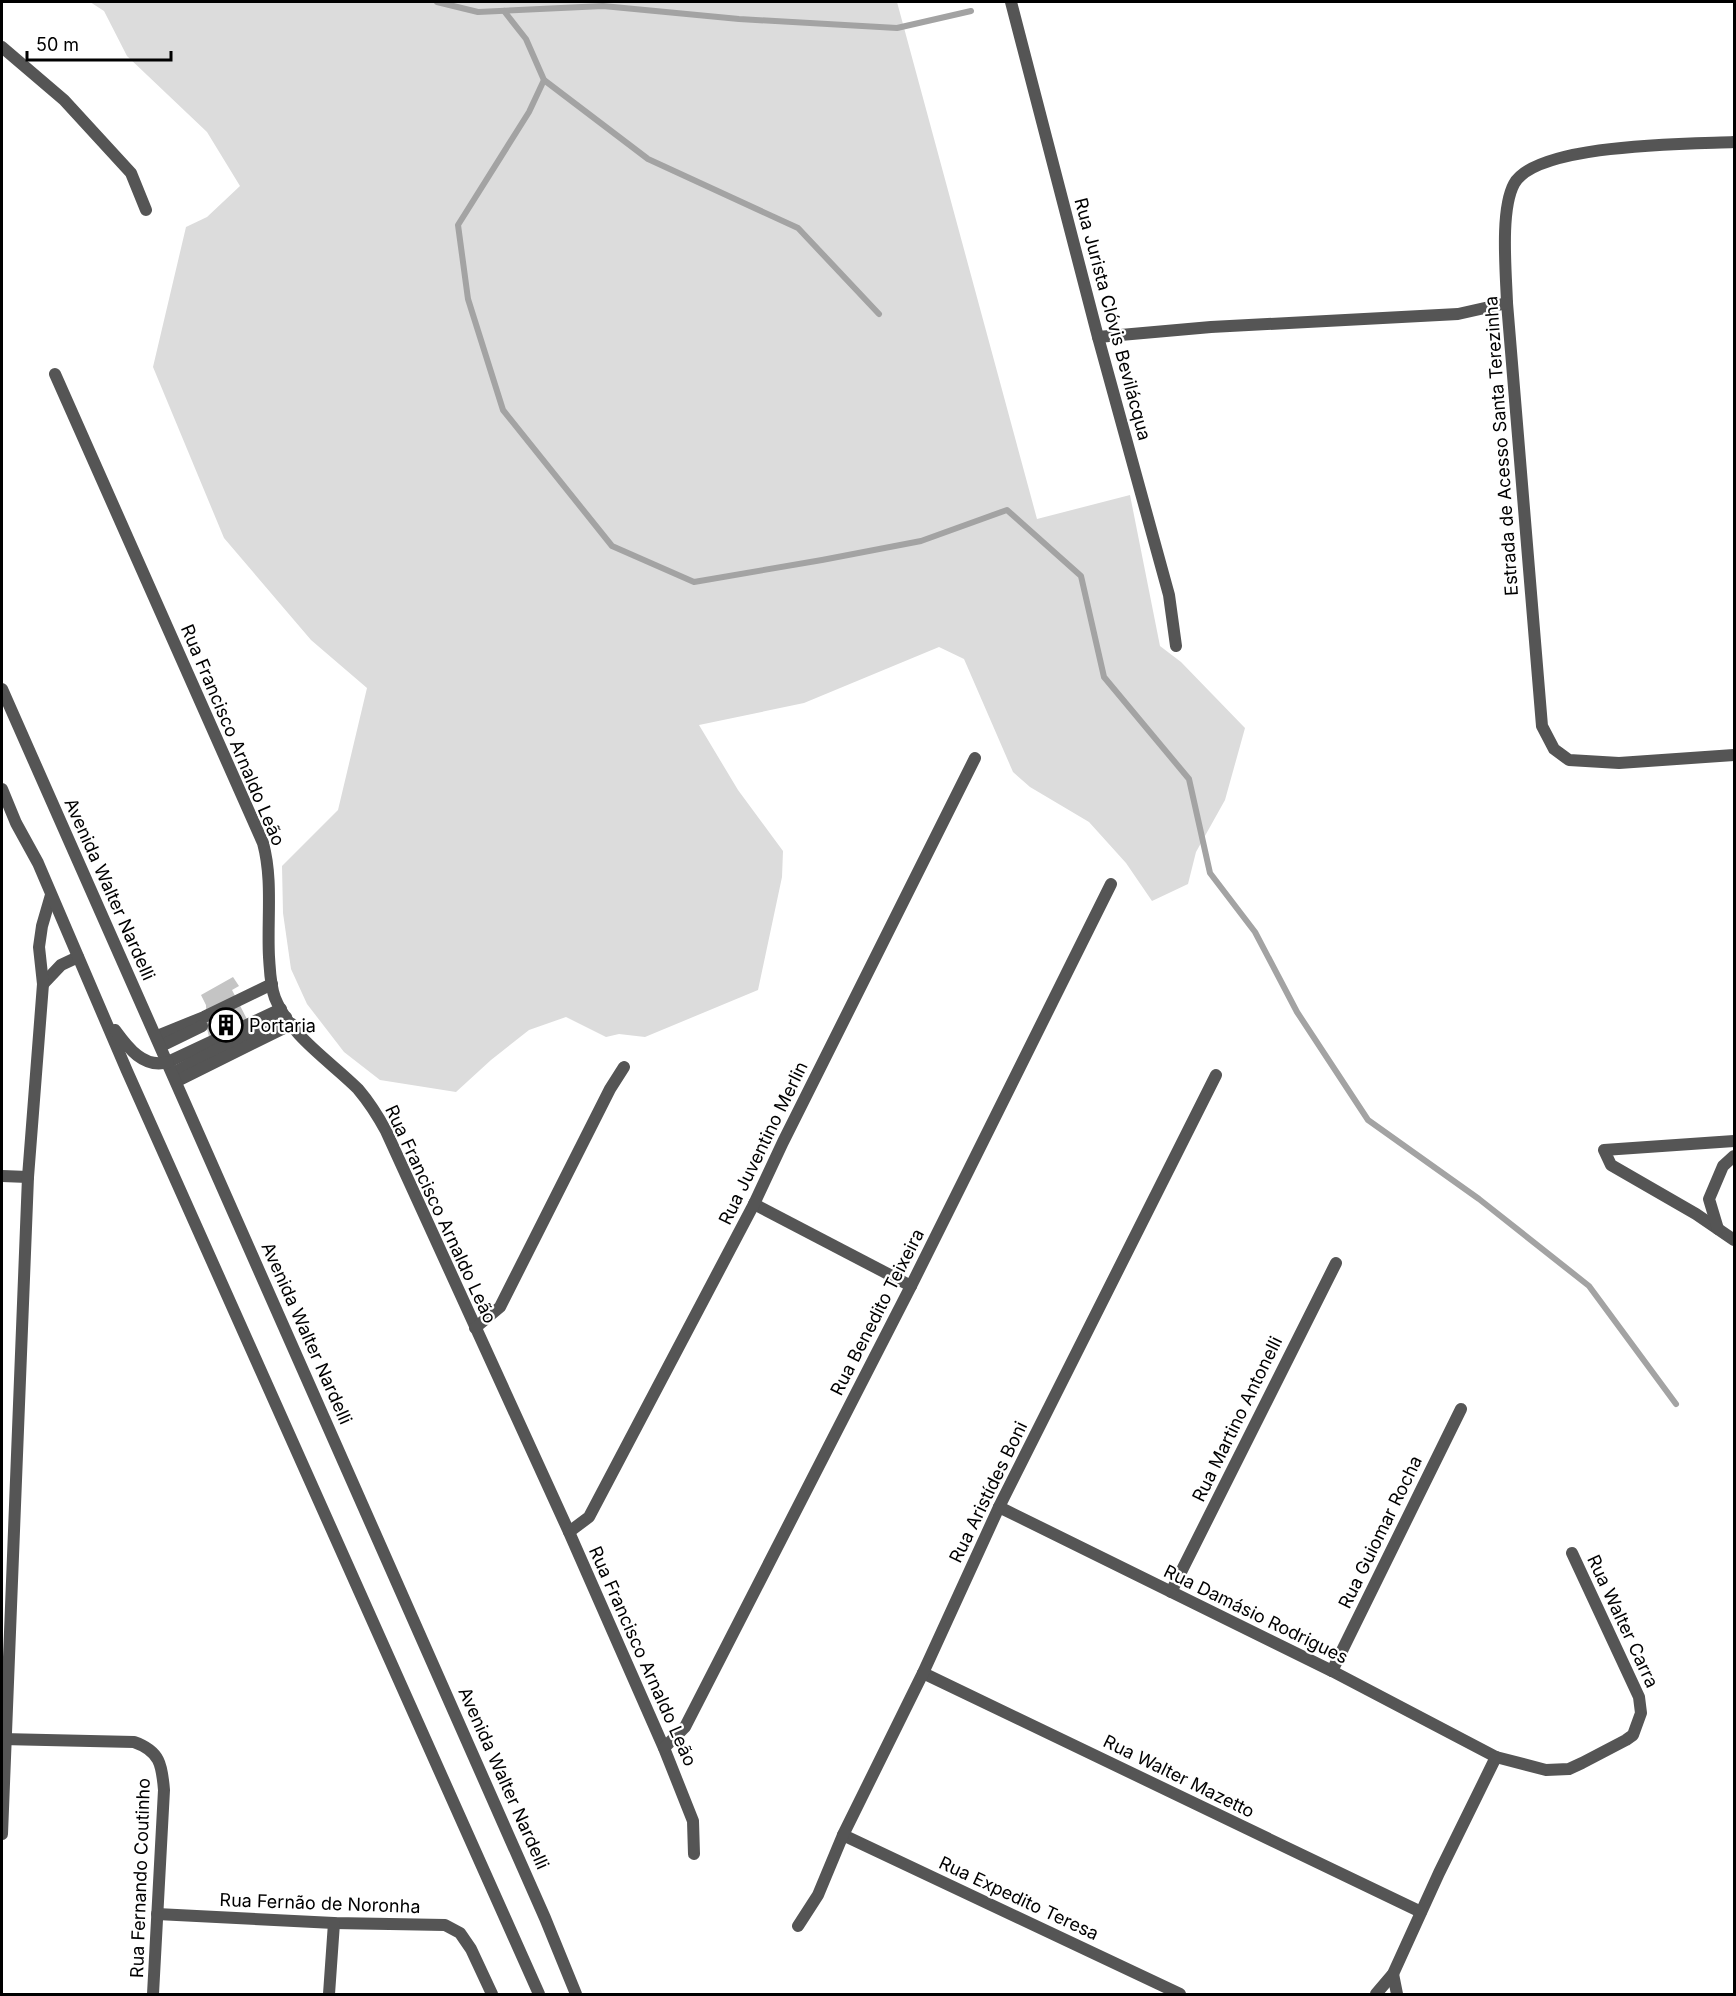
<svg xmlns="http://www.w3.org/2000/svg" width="1736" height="1996" font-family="Inter,sans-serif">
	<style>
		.green { fill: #dcdcdc }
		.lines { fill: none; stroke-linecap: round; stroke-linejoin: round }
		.stream { stroke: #a3a3a3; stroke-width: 6 }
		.building { fill: #c4c4c4 }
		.minor { stroke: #555; stroke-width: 12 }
		.tertiary { stroke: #555; stroke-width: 12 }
		.labels { text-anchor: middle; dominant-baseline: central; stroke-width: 4.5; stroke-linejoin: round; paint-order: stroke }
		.street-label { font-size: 18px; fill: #000; stroke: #fff }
		.poi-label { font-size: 18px; fill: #000; stroke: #fff; text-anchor: start }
	</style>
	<rect width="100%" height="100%" fill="#fff"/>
	<polygon class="green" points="90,2 897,2 1037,519 1130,495 1160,646 1181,662 1245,728 1225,800 1196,852 1188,884 1152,901 1126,863 1089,822 1030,787 1013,772 964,659 939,647 804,703 699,725 738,790 783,851 782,877 758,990 645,1037 619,1034 606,1037 566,1017 529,1030 491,1060 456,1092 380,1080 344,1052 307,1004 291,969 283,913 282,866 338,810 367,688 311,640 224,538 153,367 186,227 207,217 240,186 207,132 127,56 104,11"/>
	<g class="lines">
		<g class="stream">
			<polyline points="437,2 478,12 603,6 739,19 897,28 971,11"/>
			<polyline points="504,11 526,39 544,80 648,159 798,228 879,314"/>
			<polyline points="544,80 529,112 458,225 468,299 503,410 612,546 694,582 822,560 921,541 1007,510 1081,576 1104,677 1189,779 1210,873 1255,932 1297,1012 1368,1120 1479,1199 1589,1286 1676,1404"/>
		</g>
	</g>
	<polygon class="building" points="233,977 239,986 232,990 251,1027 211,1044 207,1029 206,1005 201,995"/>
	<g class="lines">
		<g class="minor">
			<polyline points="1011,2 1098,337 1169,595 1176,646"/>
			<polyline points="2,47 64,100 131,173 146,210"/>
			<path d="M1734,142C1690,144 1536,143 1514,184C1500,210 1506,272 1507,303L1542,726L1554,749L1569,760L1619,763L1734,755"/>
			<polyline points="1098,337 1211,327 1458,314 1507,303"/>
			<path d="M55,374L263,843C273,880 267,919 269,957C270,970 270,985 275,998C290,1036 330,1061 358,1089C369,1102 378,1116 386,1131L569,1532L664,1748L693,1821L694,1854"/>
			<polyline points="43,984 61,965 78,957"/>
			<polyline points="157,1036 204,1017 272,984"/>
			<polyline points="161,1046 202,1026"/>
			<polyline points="168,1062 281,1009"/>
			<polyline points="173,1073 233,1041 286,1017"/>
			<polyline points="177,1081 292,1024"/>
			<polyline points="1734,1141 1604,1150 1611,1165 1696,1214 1734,1240"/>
			<polyline points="2,1176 28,1177"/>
			<polyline points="754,1204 911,1286"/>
			<polyline points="1718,1229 1709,1199 1723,1166 1734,1156"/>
			<polyline points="475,1328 500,1307 610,1089 624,1067"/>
			<polyline points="999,1507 1332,1671 1496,1757 1546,1770 1569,1769 1582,1763 1626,1740 1633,1735 1641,1713 1639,1697 1572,1553"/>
			<polyline points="569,1532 589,1517 754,1204 783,1142 975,758"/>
			<polyline points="1171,1592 1336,1263"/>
			<polyline points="1332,1671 1461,1409"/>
			<polyline points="923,1673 1421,1912"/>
			<path d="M2,1739L134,1742C160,1751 162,1765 164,1790L153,1994"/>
			<polyline points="664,1748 685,1727 911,1286 1111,884"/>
			<polyline points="2,1834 28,1177 43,984 39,947 42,926 51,895"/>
			<polyline points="843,1835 1180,1994"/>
			<polyline points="157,1914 334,1923 445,1925 460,1933 471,1949 492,1994"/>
			<polyline points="798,1926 818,1895 843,1835 923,1673 999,1507 1216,1075"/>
			<polyline points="1393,1974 1397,1994"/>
			<polyline points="329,1994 334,1923"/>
			<polyline points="1376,1994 1393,1974 1439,1873 1496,1757"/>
		</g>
		<g class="tertiary">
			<polyline points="2,689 545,1918 576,1994"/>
			<polyline points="2,789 16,823 38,863 127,1071 539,1994"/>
			<path d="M115,1030C128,1048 144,1069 168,1062"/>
		</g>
	</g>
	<defs>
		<g id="building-ring" transform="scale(1.725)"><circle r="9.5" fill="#fff" stroke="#000" stroke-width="1.5"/><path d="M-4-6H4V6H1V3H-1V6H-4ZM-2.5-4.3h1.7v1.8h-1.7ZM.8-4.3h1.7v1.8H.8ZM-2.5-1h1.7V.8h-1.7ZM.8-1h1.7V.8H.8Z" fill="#000"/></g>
	</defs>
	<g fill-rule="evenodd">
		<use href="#building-ring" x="226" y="1025"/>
	</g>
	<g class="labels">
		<g class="street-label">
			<text transform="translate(1113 319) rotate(75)">Rua Jurista Clóvis Bevilácqua</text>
			<text transform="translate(1501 446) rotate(-94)">Estrada de Acesso Santa Terezinha</text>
			<text transform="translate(233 735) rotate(67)">Rua Francisco Arnaldo Leão</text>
			<text transform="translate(110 889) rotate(66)">Avenida Walter Nardelli</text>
			<text transform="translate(763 1143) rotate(-64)">Rua Juventino Merlin</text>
			<text transform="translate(441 1214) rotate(65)">Rua Francisco Arnaldo Leão</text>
			<text transform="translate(877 1312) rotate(-63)">Rua Benedito Teixeira</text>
			<text transform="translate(307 1333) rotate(66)">Avenida Walter Nardelli</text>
			<text transform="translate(1237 1419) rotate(-64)">Rua Martino Antonelli</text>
			<text transform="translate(988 1492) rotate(-64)">Rua Aristídes Boni</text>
			<text transform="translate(1380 1532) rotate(-64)">Rua Guiomar Rocha</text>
			<text transform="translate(1256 1614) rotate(26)">Rua Damásio Rodrigues</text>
			<text transform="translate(1623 1621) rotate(65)">Rua Walter Carra</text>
			<text transform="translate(643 1656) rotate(66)">Rua Francisco Arnaldo Leão</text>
			<text transform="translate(1179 1776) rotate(26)">Rua Walter Mazetto</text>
			<text transform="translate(504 1778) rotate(66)">Avenida Walter Nardelli</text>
			<text transform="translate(140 1878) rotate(-88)">Rua Fernando Coutinho</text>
			<text transform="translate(1019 1898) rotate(25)">Rua Expedito Teresa</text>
			<text transform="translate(320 1903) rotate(2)">Rua Fernão de Noronha</text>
		</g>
		<g class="poi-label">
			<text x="249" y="1025">Portaria</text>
		</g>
	</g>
	<rect width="1736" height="1996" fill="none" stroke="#000000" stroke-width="6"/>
	<path d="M27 51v9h144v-9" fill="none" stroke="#000000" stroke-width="3"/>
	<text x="36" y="51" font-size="18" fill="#000000" stroke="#ffffff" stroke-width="4.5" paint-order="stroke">50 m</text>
</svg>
